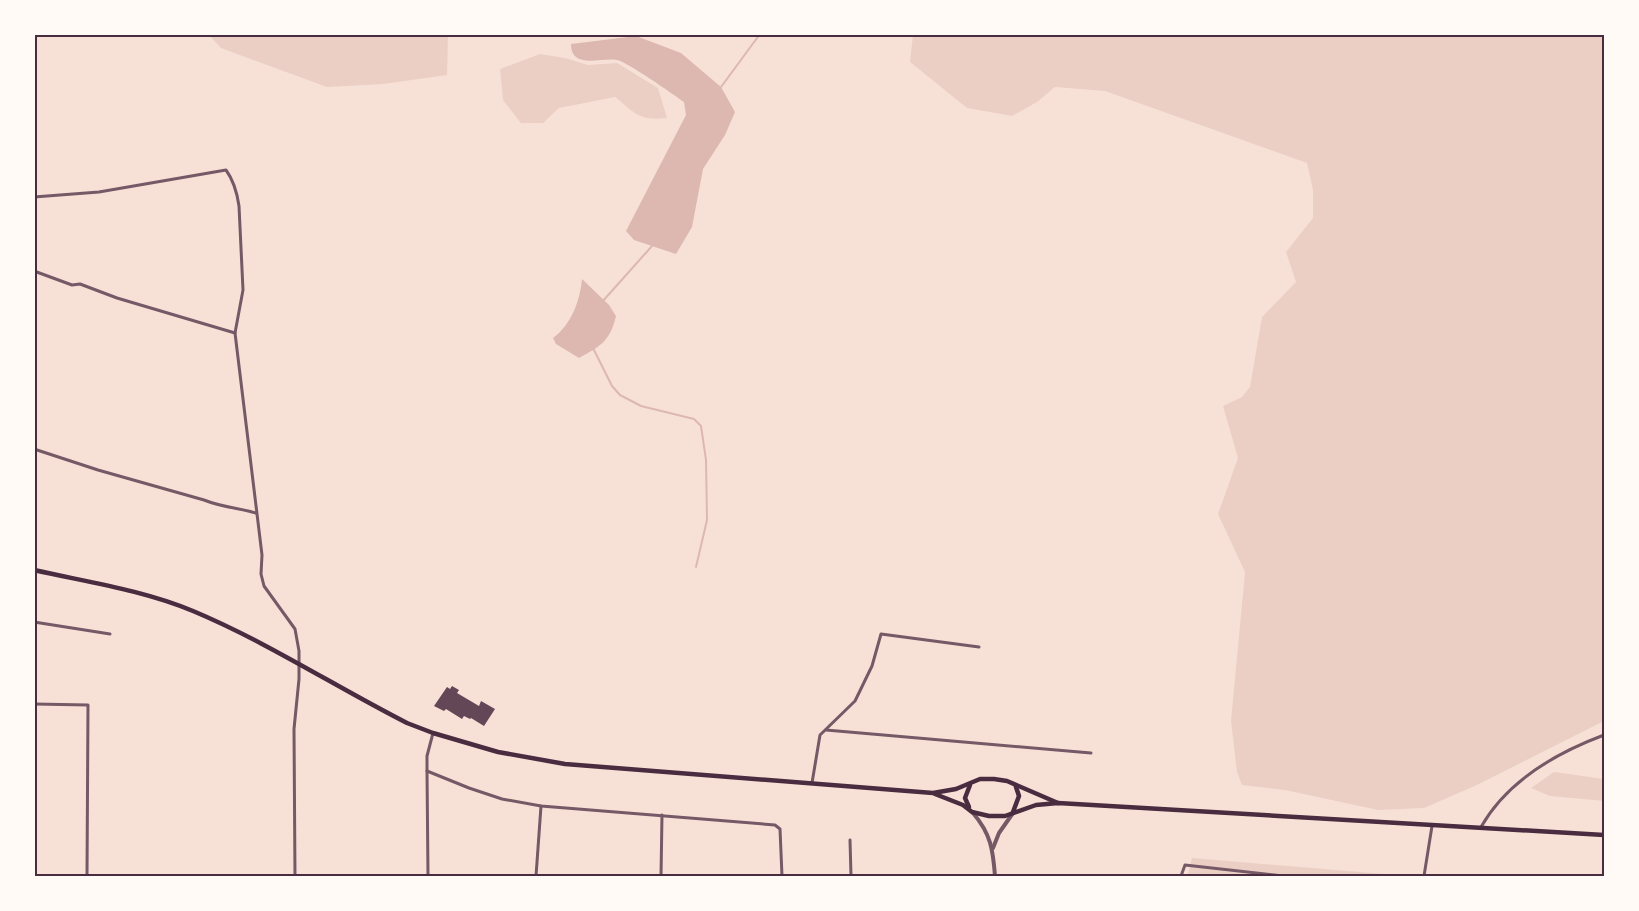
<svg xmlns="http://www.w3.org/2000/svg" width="1639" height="911" font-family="'Work Sans',sans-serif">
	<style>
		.green { fill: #ebcfc5 }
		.water { fill: #dcb8b0 }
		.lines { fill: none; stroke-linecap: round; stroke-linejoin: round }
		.stream { stroke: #dcb8b0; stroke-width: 2 }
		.building { fill: #644757 }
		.minor { stroke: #755966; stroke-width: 3 }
		.tertiary { stroke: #755966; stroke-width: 4 }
		.secondary { stroke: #4a2c40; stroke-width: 4.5 }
		.neatline { fill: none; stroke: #4a2c40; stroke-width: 2 }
	</style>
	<rect width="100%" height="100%" fill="#f7e1d7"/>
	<g class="green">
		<polygon points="209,35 448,35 447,75 383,84 327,87 221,48"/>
		<polygon points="913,35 1604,35 1604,721 1477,785 1424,808 1378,810 1285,790 1242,785 1237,772 1231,721 1245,572 1218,514 1238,458 1223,406 1242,397 1250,387 1262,317 1296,282 1286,252 1313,218 1313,190 1307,163 1105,91 1055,87 1037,102 1012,116 967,108 910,62"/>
		<path d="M540,54L565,58L588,65L617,63L658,88L667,118C639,121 636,114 615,97L559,108L543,123H521L503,100L500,69Z"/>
		<polygon points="1554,772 1604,779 1604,801 1550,796 1531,788"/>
		<polygon points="1192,858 1408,876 1211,876 1188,874"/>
	</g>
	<g class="water">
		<path d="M636,36L681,53L721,87L735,112L725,135L703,169L692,227L676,254L634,240L626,231L686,115L684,102C674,95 626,61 617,60C602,57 571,70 571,44Z"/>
		<path d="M582,279L609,305L616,316C610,341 601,346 579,358L556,344L553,338C571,325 580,301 582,279Z"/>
	</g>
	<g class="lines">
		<g class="stream">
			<polyline points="721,87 760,34"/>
			<polyline points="602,302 652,246"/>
			<polyline points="593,348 612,386 620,395 641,406 694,419 701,426 706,460 707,520 696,567"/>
		</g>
	</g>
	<polygon class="building" points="452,686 459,690 457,693 479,706 481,701 495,709 484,726 471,718 470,719 464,716 462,719 446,709 444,711 434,706 447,687 450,689"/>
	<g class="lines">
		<g class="minor">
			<path d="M34,197L99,192L226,170C234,181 237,192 239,206L243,290L235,333L262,555L261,574L264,586L295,629L299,651V679L294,729L295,876"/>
			<polyline points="34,271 72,285 80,284 117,298 235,333"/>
			<path d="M34,449L98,470L204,500C221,507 239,508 256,513"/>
			<polyline points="34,622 110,634"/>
			<polyline points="34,704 88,705 87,876"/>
			<polyline points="826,730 1091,753"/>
			<polyline points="427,771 469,788 502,799 541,806 775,825 780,829 782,876"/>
			<polyline points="812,783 820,735 855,701 872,666 881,634 979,647"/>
			<path d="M1481,827C1507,781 1556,753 1604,735"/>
			<polyline points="850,840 851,876"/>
			<polyline points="428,876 427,771 427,756 433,733"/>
			<polyline points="536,876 541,806"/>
			<polyline points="661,876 662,815"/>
			<polyline points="1181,876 1185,865 1283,876"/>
			<polyline points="1424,876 1432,826"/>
		</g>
		<g class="tertiary">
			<path d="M973,813C991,834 993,850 995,876"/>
			<polyline points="993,848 999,833 1013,813"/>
		</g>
		<g class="secondary">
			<path d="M34,570C87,582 143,590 193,611C267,642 336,687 407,723L433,733L498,752L565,764L933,793L956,789L980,779H994L1007,781L1058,803"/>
			<polyline points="935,794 963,805 972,812 989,816 1005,816 1036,805 1058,803 1604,835"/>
			<polyline points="969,807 965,798 970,785"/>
			<polyline points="1013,812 1019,796 1016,787"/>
		</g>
	</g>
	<rect width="1639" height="911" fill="none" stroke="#fffaf5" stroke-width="72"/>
	<rect x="36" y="36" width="1567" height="839" class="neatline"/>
</svg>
